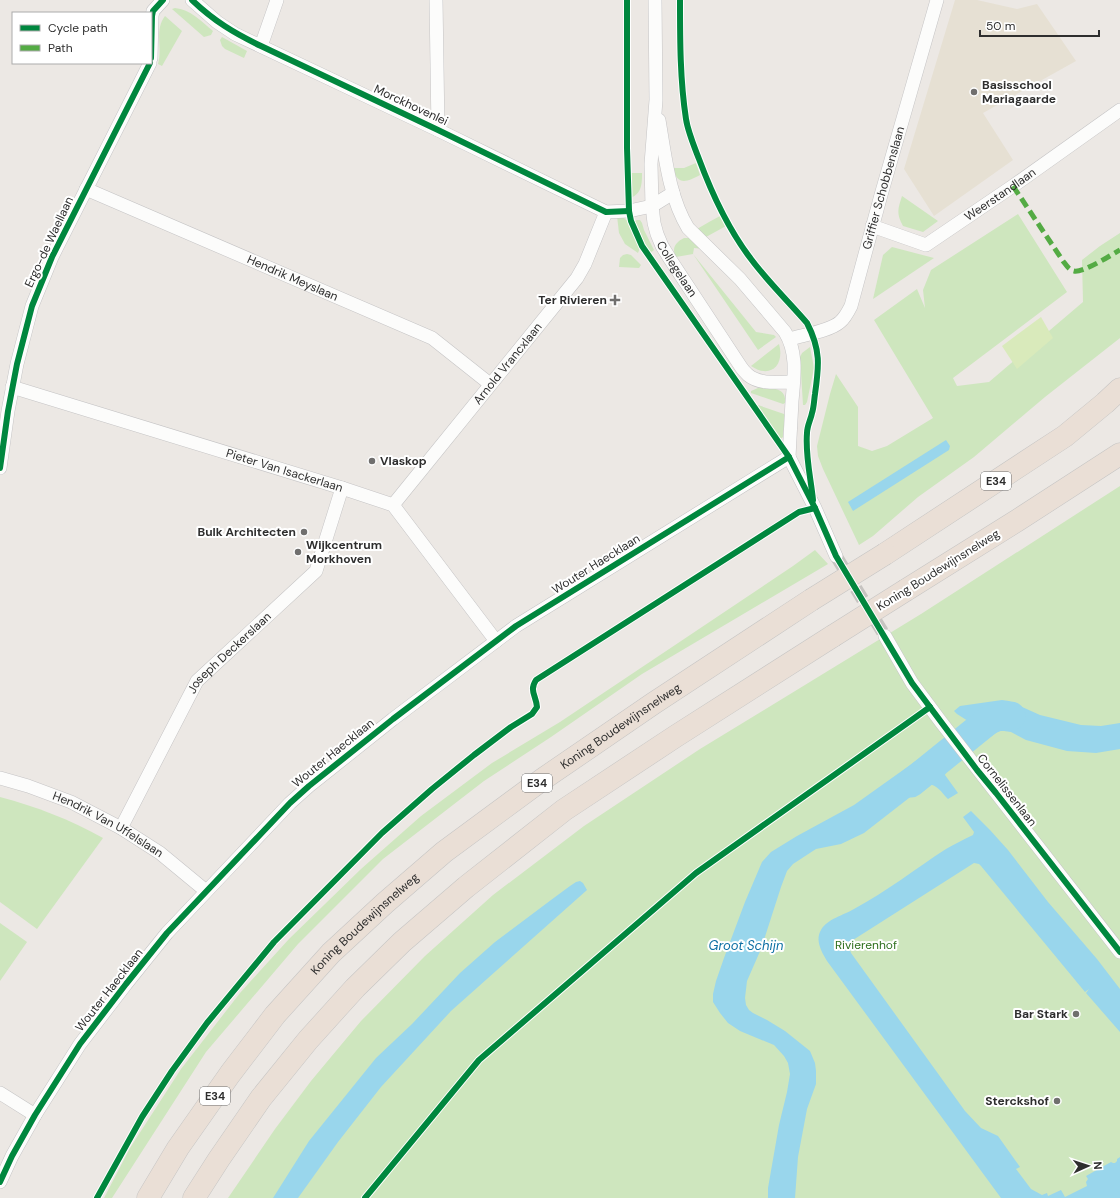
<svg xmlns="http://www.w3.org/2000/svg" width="1120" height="1198" font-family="'DM Sans',sans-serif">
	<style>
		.education { fill: #e6e0d3 }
		.green { fill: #cee6be }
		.pitch { fill: #d9eabb }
		.water { fill: #99d6ec }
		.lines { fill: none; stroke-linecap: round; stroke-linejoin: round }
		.river { stroke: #99d6ec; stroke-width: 29 }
		.minor-tunnel { stroke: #c6c3c0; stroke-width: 13; stroke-dasharray: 13 6; stroke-linecap: butt }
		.minor-casing { stroke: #c5c4c5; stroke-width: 14 }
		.motorway-casing { stroke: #c6c5c4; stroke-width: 23 }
		.minor { stroke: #fcfcfb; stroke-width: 13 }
		.motorway { stroke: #eadfd6; stroke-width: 22 }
		.motorway-bridge-casing { stroke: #c6c5c4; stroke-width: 23; stroke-linecap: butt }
		.motorway-bridge { stroke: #eadfd6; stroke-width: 22 }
		.quiet { stroke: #54ab44; stroke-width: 5; stroke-dasharray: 10 5; stroke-linecap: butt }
		.cycleway-casing { stroke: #fff; stroke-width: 8 }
		.cycleway { stroke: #00873e; stroke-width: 6 }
		.poi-dot { fill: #706f6e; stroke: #fff; stroke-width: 1.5 }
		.labels { text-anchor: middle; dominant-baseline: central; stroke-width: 4; stroke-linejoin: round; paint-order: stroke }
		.shield { fill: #fff; stroke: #6d6d6d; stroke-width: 1 }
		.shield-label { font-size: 11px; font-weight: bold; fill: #2e2e2e }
		.poi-label { font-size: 12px; font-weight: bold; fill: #2e2e2e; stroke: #fff; text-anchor: end }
		.street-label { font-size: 12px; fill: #2e2e2e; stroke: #fff }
		.park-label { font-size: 12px; fill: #2c6e1b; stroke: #fff }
		.water-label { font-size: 13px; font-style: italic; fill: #0d6fa3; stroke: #fff }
	</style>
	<rect width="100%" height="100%" fill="#ece8e4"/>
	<polygon class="education" points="955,0 977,0 1017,9 1037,4 1076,61 983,113 1013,160 934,216 904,169"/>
	<g class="green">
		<path d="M175,8C190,9 202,22 213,31L211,35L204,37L172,9Z"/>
		<path d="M165,16L182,31L162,66L158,64C163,48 154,30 165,16Z"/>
		<polygon points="222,37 247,51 244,58 225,49 222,46 220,40"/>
		<path d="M696,163L700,175C687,182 677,186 673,168H684Z"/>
		<path d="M630,173H642C642,183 642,194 630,198Z"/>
		<path d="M902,196L938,221L923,232L903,226C896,213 898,209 902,196Z"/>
		<polygon points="1018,214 1067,292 953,378 957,386 989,382 1083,302 1082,260 1100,246 1120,233 1120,338 1045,397 974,457 918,497 873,536 859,545 823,469 818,456 817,446 830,394 836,374 858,407 858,446 872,451 887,446 933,418 874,320 917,289 925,308 923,290 931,270"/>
		<polygon points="620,215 629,222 640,248 638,253 625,244 619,233 617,216"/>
		<polygon points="720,216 726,226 706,237 697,229 709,222"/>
		<polygon points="637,220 640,220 642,223 644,230 654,250 650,253 645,245 635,223 635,221"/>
		<path d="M684,238H689L704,249L694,248L693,254L756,332L774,335L776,337L758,350L693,254L676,257C671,248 676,242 684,238Z"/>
		<polygon points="892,247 934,258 873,299 883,255"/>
		<polygon points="627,254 631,255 641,265 639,268 619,267 620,258 623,255"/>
		<path d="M779,344C785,366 770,379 751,366Z"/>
		<polygon points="810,347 814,368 807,402 805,405 803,405 800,357 802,353"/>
		<path d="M761,387C772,388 787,388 785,403L783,404L751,393V391L758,388Z"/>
		<polygon points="755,404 784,414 785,415 783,437 782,438 780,439 778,438"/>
		<polygon points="1120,486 1120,1198 228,1198 275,1129 311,1081 361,1021 425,956 493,895 584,826 700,749 921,614"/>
		<polygon points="815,550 828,564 642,674 551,737 484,781 383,859 298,944 206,1052 112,1198 104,1198 130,1148 181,1069 240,993 289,939 361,869 421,816 492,763 560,722 793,566"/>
		<path d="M0,797C37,807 69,819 103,838L37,929L0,902Z"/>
		<polygon points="0,923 27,942 0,981"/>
	</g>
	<polygon class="pitch" points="1041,317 1053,338 1017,369 1002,346"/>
	<g class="water">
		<polygon points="946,440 950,446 949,450 853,511 848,502"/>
		<polygon points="1002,700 1009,701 1040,715 1081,725 1101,726 1120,723 1120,749 1096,753 1067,751 1026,740 1011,732 1004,731 999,731 984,741 968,721 957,714 954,711 960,706"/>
		<path d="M934,748L949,768L946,772L945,775L958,793L948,799C942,793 937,784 927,784L864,833L841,844L816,849L793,864L787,871L781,887L761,949L747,981L745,998L746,1005L749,1010L753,1013L767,1020L785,1031L810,1051L815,1063L816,1071V1084L807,1109L798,1157L795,1198H768V1188L779,1125L787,1092L790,1074L788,1063L784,1056L774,1045L740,1031L728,1023L720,1013L713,1002V994L716,981L724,958L745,902L762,862L771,852L797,836L854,805Z"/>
		<path d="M971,811L990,830L1008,850L1048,902L1097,959L1120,989V1032L1086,993L1089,989L1085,992L981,866L979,864L974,863L853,940C848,944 849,947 851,953L965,1111L981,1128L998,1136L1020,1167L1016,1169L1031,1189L1042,1195L1047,1193L1048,1196L1061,1190L1065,1197L1087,1186L1086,1182L1088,1179L1086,1176L1111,1162L1113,1163H1115L1117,1161V1159L1120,1157V1198H1001L827,961C821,951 815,940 821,930C827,919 844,915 854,909C886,892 915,869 946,849C955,844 964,839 973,835L974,832L963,817Z"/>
		<polygon points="580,881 583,883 587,890 451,1011 381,1087 338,1142 298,1198 273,1198 309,1141 376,1058 412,1024 460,973 495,942 551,900 570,886 576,882"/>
	</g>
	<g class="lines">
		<polyline class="river" points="911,783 989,720 999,716 1011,716"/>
		<polyline class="minor-tunnel" points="836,556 885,636"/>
		<g class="minor-casing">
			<g id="minor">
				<polyline points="192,0 217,22 235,34 438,130 606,212 629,211 652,206 673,193"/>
				<polyline points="436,0 438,130"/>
				<path id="s1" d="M655,0L656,100L651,164L652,206L654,223L657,234L662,246L670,259L741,367C743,370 746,373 748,375C760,385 779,382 793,382"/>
				<polyline points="261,46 277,0"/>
				<polyline points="151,58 152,16 153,11 163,0"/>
				<path d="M659,120C665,155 669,197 688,228L740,279L785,332C798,353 794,378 792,401C791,420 790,438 789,457"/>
				<path id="s2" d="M86,189L432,338L490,384"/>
				<path id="s3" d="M872,226L926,245L1013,186L1120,110"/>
				<path id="s4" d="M790,339C803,335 830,331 840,322C845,318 848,312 851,306L881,195L937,0"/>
				<path id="s5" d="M12,387L342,488L393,505L496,641"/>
				<polyline points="789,457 815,508 836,556"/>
				<polyline points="0,468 8,411 17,364 32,306 52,257 150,63"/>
				<path id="s6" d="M393,505L577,278L585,264L606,212"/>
				<polyline points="885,636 912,683 941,722 1120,952"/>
				<path id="s7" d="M0,778L28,786L71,802L121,828L160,853L206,891"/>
				<path id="s8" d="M121,828L197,681L316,571L342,488"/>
				<polyline points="0,1093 35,1115"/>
				<polyline points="0,1182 12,1156 35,1115 80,1044 126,984 167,933 290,803 309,786 393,719 516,626 789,457"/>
			</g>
		</g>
		<g class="motorway-casing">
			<g id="motorway">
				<polyline points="885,554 1065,436 1105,403 1120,389"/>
				<polyline points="906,590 1018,520 1120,454"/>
				<path id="s9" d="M148,1198L178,1148L230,1074L275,1015L331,953L385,903L444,852L543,779L654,703L811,600"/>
				<polyline points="194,1198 219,1159 261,1098 308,1040 355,988 402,942 466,887 564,810 676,736 833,636"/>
			</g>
		</g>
		<use href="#minor" class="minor"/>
		<use href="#motorway" class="motorway"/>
		<g class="motorway-bridge-casing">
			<g id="motorway-bridge">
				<polyline points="811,600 885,554"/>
				<polyline points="833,636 906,590"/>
			</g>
		</g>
		<use href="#motorway-bridge" class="motorway-bridge"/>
		<path class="quiet" d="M1013,186L1063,261C1066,265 1069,270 1074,271C1083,273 1111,255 1120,250"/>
		<g class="cycleway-casing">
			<g id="cycleway">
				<path d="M192,0C214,21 234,33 261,46L438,130L606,212L629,211"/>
				<polyline points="627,0 627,148 629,211 631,221 642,246 789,457 815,508 836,556 912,683 977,770 996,793 1120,952"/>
				<path d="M680,0C680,40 680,80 686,119C688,132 694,146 699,159C712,194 728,229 751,259C768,282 789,302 807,323C821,350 819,366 815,394C814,400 814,407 812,413C811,419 807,426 807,433C805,455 811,479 813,500"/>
				<polyline points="151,58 152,16 153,11 163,0"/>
				<polyline points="0,468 8,411 17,364 32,306 52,257 150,63"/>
				<polyline points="0,1182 12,1156 35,1115 80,1044 126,984 167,933 290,803 309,786 393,719 516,626 789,457"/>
				<path d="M97,1198L142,1117L172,1071L207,1023L274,942L382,833L432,789L474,755L511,727L532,714L537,707C536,695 529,691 536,680L799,512L815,508"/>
				<polyline points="365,1198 479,1060 696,873 930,707"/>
			</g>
		</g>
		<use href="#cycleway" class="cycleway"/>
	</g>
	<g class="poi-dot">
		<circle cx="974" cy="92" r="4"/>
		<path d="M613 294h4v4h4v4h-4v4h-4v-4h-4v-4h4z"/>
		<circle cx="372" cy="461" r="4"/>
		<circle cx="304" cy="532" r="4"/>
		<circle cx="298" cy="552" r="4"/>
		<circle cx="1076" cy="1014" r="4"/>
		<circle cx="1057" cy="1101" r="4"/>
	</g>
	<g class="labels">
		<g class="shield">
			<rect x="981" y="472" width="30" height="18" rx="3"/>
			<rect x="522" y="774" width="30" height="18" rx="3"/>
			<rect x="200" y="1087" width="30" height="18" rx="3"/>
		</g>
		<g class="shield-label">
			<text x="996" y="481">E34</text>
			<text x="537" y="783">E34</text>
			<text x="215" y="1096">E34</text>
		</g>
		<g class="poi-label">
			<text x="982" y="85" text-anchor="start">Basisschool<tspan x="982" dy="14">Mariagaarde</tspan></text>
			<text x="607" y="300">Ter Rivieren</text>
			<text x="380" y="461" text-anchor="start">Vlaskop</text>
			<text x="296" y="532">Bulk Architecten</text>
			<text x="306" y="545" text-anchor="start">Wijkcentrum<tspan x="306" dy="14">Morkhoven</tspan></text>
			<text x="1068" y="1014">Bar Stark</text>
			<text x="1049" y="1101">Sterckshof</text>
		</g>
		<g class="street-label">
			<text transform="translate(411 105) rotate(25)">Morckhovenlei</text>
			<text stroke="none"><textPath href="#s4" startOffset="195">Griffier Schobbenslaan</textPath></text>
			<text stroke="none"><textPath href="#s3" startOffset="147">Weerstandlaan</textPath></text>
			<text transform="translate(49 242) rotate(-65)">Ergo-de Waellaan</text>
			<text stroke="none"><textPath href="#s1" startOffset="275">Collegelaan</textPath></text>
			<text stroke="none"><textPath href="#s2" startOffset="225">Hendrik Meyslaan</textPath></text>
			<text stroke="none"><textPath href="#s6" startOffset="182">Arnold Vrancxlaan</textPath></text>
			<text stroke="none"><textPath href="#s5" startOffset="285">Pieter Van Isackerlaan</textPath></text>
			<text transform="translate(596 564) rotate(-32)">Wouter Haecklaan</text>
			<text transform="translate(938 570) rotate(-32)">Koning Boudewijnsnelweg</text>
			<text stroke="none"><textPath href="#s8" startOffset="208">Joseph Deckerslaan</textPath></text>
			<text stroke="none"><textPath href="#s9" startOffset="675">Koning Boudewijnsnelweg</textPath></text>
			<text transform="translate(333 753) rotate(-39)">Wouter Haecklaan</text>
			<text transform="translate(1007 790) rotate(52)">Cornelissenlaan</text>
			<text stroke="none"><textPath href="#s7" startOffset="118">Hendrik Van Uffelslaan</textPath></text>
			<text stroke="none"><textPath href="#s9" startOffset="351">Koning Boudewijnsnelweg</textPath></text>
			<text transform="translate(109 990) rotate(-52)">Wouter Haecklaan</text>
		</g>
		<g class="park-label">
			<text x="866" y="945">Rivierenhof</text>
		</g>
		<g class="water-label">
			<text x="746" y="945">Groot Schijn</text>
		</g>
	</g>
	<rect x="12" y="12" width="140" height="52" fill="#ffffff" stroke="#ababab"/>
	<rect x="20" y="25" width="20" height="6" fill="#00873e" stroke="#ababab"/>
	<text x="48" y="32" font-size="12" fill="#2e2e2e">Cycle path</text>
	<rect x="20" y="45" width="20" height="6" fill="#54ab44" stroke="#ababab"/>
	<text x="48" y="52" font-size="12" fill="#2e2e2e">Path</text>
	<g transform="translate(1088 1166) rotate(87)" stroke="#ffffff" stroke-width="3" paint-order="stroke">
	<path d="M0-3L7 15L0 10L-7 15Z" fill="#2e2e2e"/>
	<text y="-6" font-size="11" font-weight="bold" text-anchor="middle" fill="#2e2e2e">N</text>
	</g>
	<path d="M980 30v6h119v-6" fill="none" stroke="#2e2e2e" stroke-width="2"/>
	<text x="986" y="30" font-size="12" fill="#2e2e2e" stroke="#ffffff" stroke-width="3" paint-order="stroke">50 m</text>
</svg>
